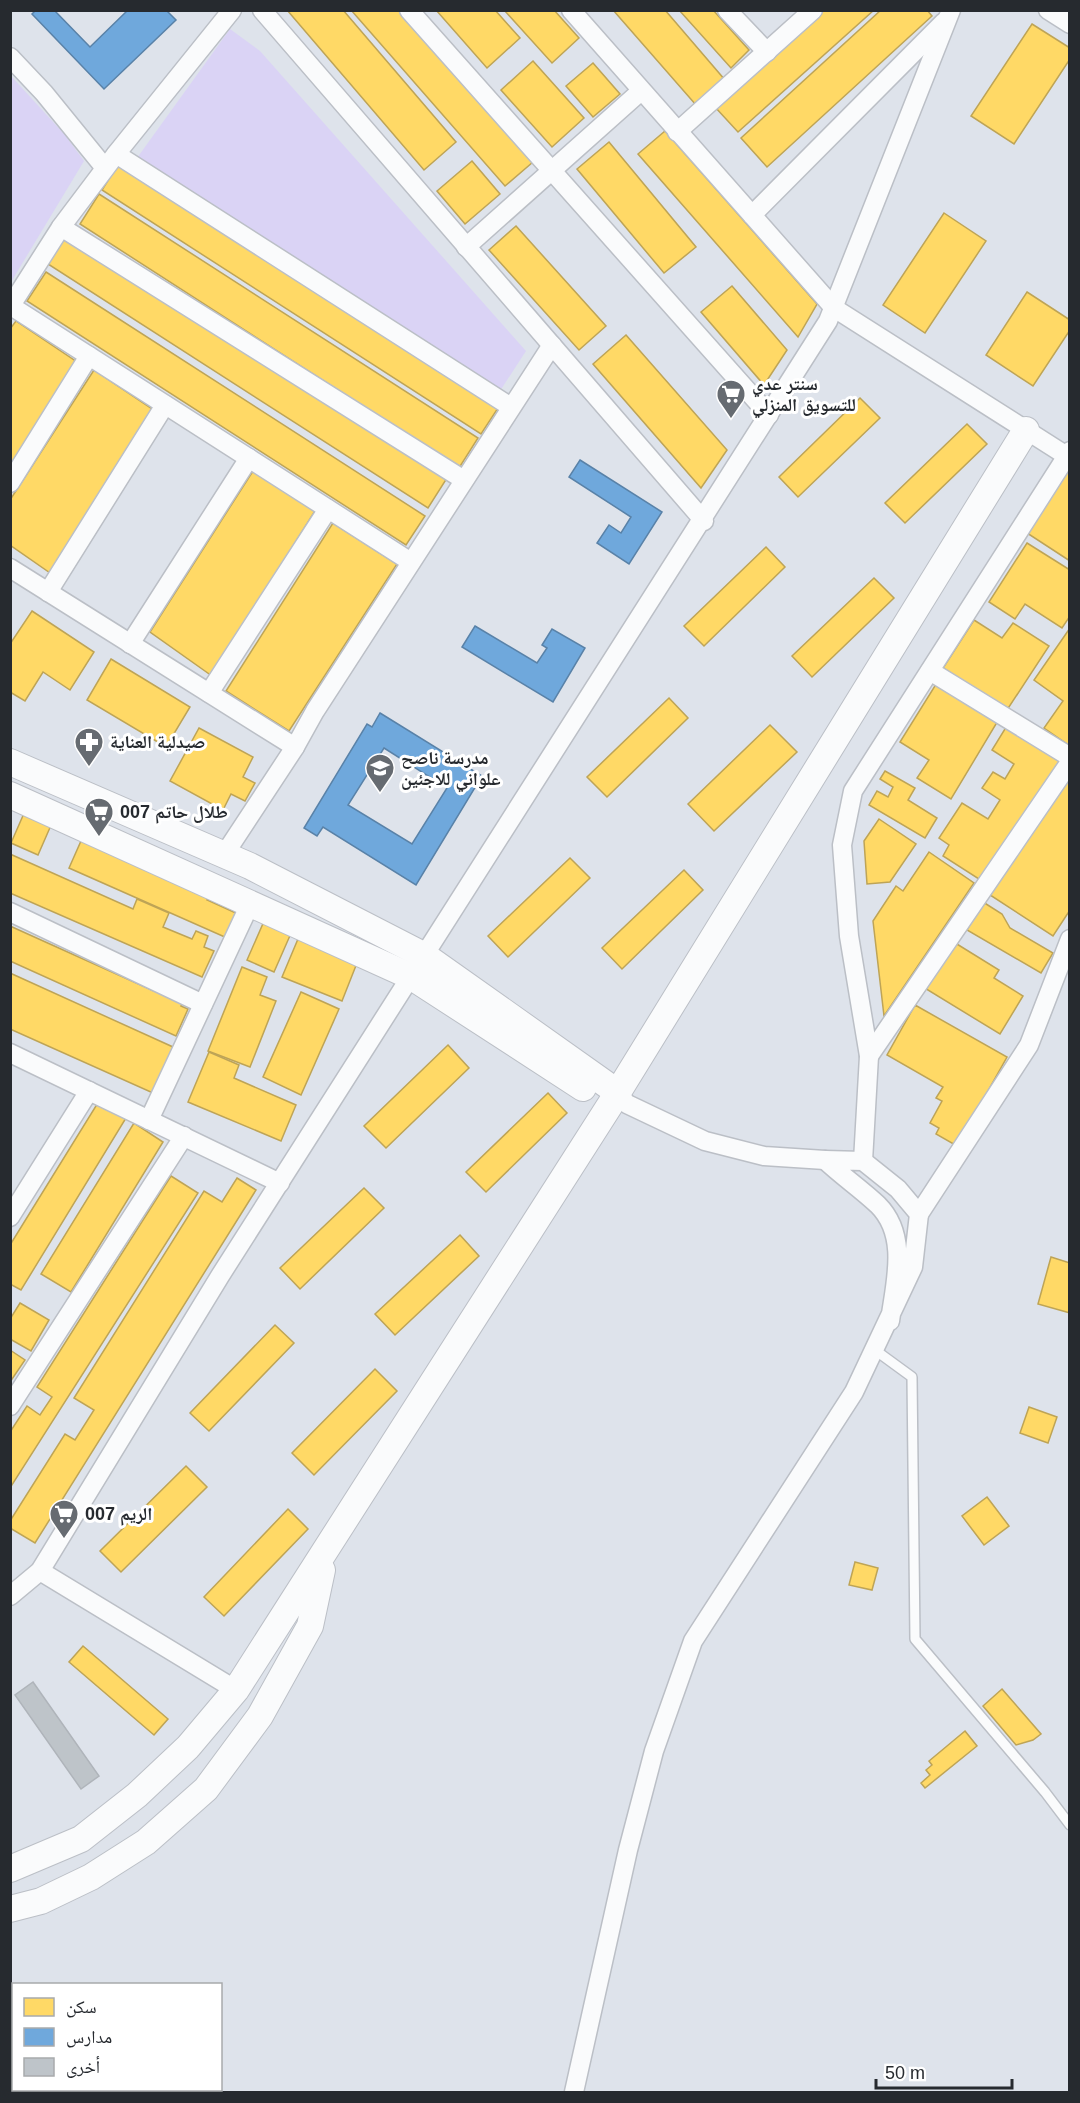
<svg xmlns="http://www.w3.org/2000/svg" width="1080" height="2103" font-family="Helvetica,'Noto Naskh Arabic',sans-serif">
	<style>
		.green { fill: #dad3f5 }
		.homes { fill: #ffd966; stroke: #bea456; stroke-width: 1.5 }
		.schools { fill: #6fa8dc; stroke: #5982a8; stroke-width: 1.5; fill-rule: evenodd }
		.building { fill: #bec4c9; stroke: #afb4ba; stroke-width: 1.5 }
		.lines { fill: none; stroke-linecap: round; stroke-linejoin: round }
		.service-casing { stroke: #bbbfc6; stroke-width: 12 }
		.minor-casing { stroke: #bbbfc6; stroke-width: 21 }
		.secondary-casing { stroke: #bbbfc6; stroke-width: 28 }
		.service { stroke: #fafbfc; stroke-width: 9 }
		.minor { stroke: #fafbfc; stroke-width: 18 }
		.secondary { stroke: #fafbfc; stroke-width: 26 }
		.labels { text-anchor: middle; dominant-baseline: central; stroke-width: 6; stroke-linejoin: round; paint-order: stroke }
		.poi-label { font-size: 18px; font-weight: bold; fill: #262a2f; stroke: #fff; text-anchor: start }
	</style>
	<rect width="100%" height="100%" fill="#dee3eb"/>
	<g class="green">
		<polygon points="230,29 260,51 526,351 500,391 137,158"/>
		<polygon points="11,76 65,135 84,161 11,282"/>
	</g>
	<g class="homes">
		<polygon points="287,10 343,10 456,142 424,170"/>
		<polygon points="351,10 400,10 533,162 505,186"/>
		<polygon points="436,10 495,10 520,38 487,68"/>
		<polygon points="504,10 554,10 579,38 552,63"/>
		<polygon points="613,10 665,10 725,80 696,105"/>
		<polygon points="679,10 713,10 749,50 731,68"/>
		<polygon points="823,10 874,10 738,132 715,107"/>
		<polygon points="881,10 927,10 932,16 767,167 741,138"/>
		<polygon points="1032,24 1070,48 1070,59 1014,144 971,116"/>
		<polygon points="533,61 584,118 552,147 501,90"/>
		<polygon points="593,63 620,94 593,117 566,86"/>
		<polygon points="665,131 817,304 798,337 638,154"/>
		<polygon points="609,142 696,247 664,273 577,169"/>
		<polygon points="120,161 500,405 481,434 102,190"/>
		<polygon points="472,161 500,194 465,224 437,191"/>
		<polygon points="99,194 478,438 459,468 80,224"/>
		<polygon points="944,213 986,241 925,333 883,305"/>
		<polygon points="516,226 606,326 579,350 489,250"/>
		<polygon points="67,234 447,478 428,508 48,264"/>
		<polygon points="46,272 425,516 406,545 27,301"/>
		<polygon points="732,286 787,350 764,385 701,312"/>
		<polygon points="1027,292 1070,320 1070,330 1033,386 986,355"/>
		<polygon points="16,321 77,362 10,469 10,329"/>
		<polygon points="626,335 727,450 701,488 593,364"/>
		<polygon points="94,370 155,411 53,575 10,545 10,500"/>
		<polygon points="860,398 880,418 798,497 779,477"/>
		<polygon points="967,424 987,444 905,523 885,503"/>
		<polygon points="1070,468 1070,561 1027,533"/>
		<polygon points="253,471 315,511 212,676 150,632"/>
		<polygon points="333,523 397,564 289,731 226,691"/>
		<polygon points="1027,543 1070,570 1070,616 1062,628 1025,604 1015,619 989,602"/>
		<polygon points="766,547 785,567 704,646 684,626"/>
		<polygon points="874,578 894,598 812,677 792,656"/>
		<polygon points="32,611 94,652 70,690 43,672 25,701 10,692 10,644"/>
		<polygon points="974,620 1002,638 1013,623 1049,646 1007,710 943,668"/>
		<polygon points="1070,628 1070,746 1044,728 1063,701 1034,680"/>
		<polygon points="111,659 190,707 166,747 87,700"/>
		<polygon points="938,681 999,719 951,799 917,778 929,760 900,742"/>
		<polygon points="669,698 688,718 607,797 587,777"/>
		<polygon points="1008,724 1061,759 982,881 943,856 949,845 939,838 962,803 988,819 1000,800 982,788 993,772 1005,779 1014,764 992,750"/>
		<polygon points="770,725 797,752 714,831 688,804"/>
		<polygon points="199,728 253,757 243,777 255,783 245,801 231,794 223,810 170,781"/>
		<polygon points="1070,765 1070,910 1053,936 987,893"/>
		<polygon points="885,771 915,788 908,800 937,818 925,838 869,805 877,791 888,797 893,787 880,779"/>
		<polygon points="25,811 52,823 38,855 11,843"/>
		<polygon points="879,819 916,844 890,882 867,884 864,841"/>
		<polygon points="81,841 213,888 207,900 238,914 227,938 69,868"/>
		<polygon points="929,852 974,883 884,1016 873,921 896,886 903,891"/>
		<polygon points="10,854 133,909 137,899 169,913 163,927 192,939 196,931 208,936 204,947 214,951 202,977 10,893"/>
		<polygon points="570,858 590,878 508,957 488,936"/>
		<polygon points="684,870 703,890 622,969 602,948"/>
		<polygon points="983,902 1002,914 1010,928 1053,953 1041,973 967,930"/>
		<polygon points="265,919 292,931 274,972 247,960"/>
		<polygon points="10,926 154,991 157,985 184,998 181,1006 188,1009 176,1036 10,961"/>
		<polygon points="298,939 357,963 342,1001 282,977"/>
		<polygon points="952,941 999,970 994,978 1023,996 1000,1034 923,987"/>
		<polygon points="242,967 267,977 260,995 276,1001 250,1067 208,1051"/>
		<polygon points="10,973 173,1047 153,1093 10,1029"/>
		<polygon points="301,992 339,1009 301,1095 263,1077"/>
		<polygon points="915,1005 1007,1057 957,1146 936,1134 939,1128 930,1123 942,1101 936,1098 943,1087 887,1055"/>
		<polygon points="448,1045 469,1068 386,1148 364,1126"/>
		<polygon points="209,1052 239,1065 234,1078 296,1105 281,1141 188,1102"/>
		<polygon points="548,1093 567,1113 486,1192 466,1172"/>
		<polygon points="99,1101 126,1118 21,1290 10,1284 10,1245"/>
		<polygon points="134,1123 163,1142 71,1292 41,1274"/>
		<polygon points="171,1176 198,1193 10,1488 10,1432 27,1406 40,1415 52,1397 37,1387"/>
		<polygon points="237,1178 256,1190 35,1543 10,1528 10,1521 65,1434 75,1440 94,1410 74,1398 204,1191 222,1202"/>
		<polygon points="364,1188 384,1208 300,1289 280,1268"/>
		<polygon points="460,1235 479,1256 395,1335 375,1314"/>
		<polygon points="1051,1257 1070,1263 1070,1313 1038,1304"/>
		<polygon points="20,1303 49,1320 31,1351 10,1339 10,1319"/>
		<polygon points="275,1325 294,1343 209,1431 190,1413"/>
		<polygon points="10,1350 25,1360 10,1382"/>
		<polygon points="375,1369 397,1391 314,1475 292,1453"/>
		<polygon points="1029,1407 1057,1417 1048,1443 1020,1433"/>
		<polygon points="186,1466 207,1487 121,1572 100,1551"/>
		<polygon points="987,1497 1009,1526 984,1545 962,1516"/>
		<polygon points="288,1509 308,1529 224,1616 204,1597"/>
		<polygon points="855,1562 878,1568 872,1590 849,1585"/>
		<polygon points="83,1646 168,1719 154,1735 69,1662"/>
		<polygon points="1002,1689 1041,1734 1033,1740 1016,1745 983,1706"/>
		<polygon points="965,1731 977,1746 925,1788 921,1783 930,1775 926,1770 932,1765 929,1761"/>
	</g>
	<g class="schools">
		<polygon points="36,10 54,10 90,47 128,10 166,10 176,20 104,89 32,14"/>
		<polygon points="580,460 662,512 629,564 597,543 609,525 621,533 631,517 569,477"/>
		<polygon points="475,626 537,663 547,648 542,645 552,629 585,648 553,702 462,647"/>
		<path d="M380,713L482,776L416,885L323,827L317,836L304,828L367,724L372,727ZM384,748L447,788L412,844L348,805Z"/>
	</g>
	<polygon class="building" points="33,1682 99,1776 81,1789 15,1695"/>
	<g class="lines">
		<g class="service-casing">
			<polyline id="service" points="875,1350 912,1377 915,1639 1045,1792 1070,1825"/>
		</g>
		<g class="minor-casing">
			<g id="minor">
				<polyline points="262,10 704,521"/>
				<polyline points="409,10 769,415"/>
				<polyline points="571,10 834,308 1070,458"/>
				<polyline points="727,10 767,52"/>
				<polyline points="1048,10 1070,24"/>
				<polyline points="10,57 44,93 105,168"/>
				<polyline points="677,132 813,10"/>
				<polyline points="116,154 511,407"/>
				<polyline points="752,215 944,22"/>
				<polyline points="61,227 464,480"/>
				<polyline points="466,247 641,91"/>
				<polyline points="11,306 411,562"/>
				<polyline points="10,307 61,227 116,154 232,10"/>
				<polyline points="10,483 89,356"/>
				<polyline points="10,568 295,747"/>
				<polyline points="48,592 165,405"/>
				<polyline points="130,644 249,458"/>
				<polyline points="930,671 1070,757"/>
				<polyline points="209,693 328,509"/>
				<polyline points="224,855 295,747 315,711 552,345"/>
				<polyline points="10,912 203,1004"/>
				<polyline points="10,1053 280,1183"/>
				<polyline points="869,1056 1070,762"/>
				<polyline points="617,1092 627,1104 705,1141 764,1156 825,1160"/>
				<polyline points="149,1120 251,902"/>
				<polyline points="863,1161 869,1056 849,936 842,845 853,791 1070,451"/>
				<polyline points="919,1214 1029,1045 1070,939"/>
				<polyline points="10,1217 89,1091"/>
				<polyline points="10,1406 184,1136"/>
				<polyline points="40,1571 236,1690"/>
				<polyline points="10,1596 40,1571 220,1276 828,321 951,10"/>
				<path d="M574,2092L628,1850L654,1751L693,1641L854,1392L913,1267L919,1214L898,1189L863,1161L825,1160C842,1176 861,1189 878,1205C909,1236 895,1283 890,1321"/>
			</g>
		</g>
		<g class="secondary-casing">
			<g id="secondary">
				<polyline points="10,762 250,866 425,956 617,1092"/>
				<polyline points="10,795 412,977 583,1088"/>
				<polyline points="10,1869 81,1839 137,1795 188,1747 236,1690 610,1105 1026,430"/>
				<polyline points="10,1909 41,1901 91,1877 146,1842 206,1789 260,1716 310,1626 322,1570"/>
			</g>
		</g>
		<use href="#service" class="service"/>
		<use href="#minor" class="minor"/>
		<use href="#secondary" class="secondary"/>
	</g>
	<defs>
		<g id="supermarket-pin" transform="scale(1.5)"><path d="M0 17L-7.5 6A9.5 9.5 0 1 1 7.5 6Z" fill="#666b71" stroke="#fff"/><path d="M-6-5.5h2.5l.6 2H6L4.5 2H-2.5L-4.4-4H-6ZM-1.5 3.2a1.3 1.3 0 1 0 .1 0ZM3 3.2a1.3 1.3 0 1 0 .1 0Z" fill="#fff"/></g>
		<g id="pharmacy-pin" transform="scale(1.5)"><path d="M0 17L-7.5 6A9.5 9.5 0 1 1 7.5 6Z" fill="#666b71" stroke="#fff"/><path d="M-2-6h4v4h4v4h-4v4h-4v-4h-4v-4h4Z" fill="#fff"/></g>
		<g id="school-pin" transform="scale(1.5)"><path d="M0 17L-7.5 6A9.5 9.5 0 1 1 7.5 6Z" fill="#666b71" stroke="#fff"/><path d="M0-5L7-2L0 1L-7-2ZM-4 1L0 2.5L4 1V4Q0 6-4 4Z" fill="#fff"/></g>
	</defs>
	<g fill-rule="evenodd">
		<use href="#supermarket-pin" x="731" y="394"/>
		<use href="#pharmacy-pin" x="89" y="742"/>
		<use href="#school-pin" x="380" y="768"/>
		<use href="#supermarket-pin" x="99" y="812"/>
		<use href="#supermarket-pin" x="64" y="1514"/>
	</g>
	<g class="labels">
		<g class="poi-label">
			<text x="752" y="384">سنتر عدي<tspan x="752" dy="21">للتسويق المنزلي</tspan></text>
			<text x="110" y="742">صيدلية العناية</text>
			<text x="401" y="758">مدرسة ناصح<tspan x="401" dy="21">علواني للاجئين</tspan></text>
			<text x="120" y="812">طلال حاتم 007</text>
			<text x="85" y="1514">الريم 007</text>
		</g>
	</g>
	<rect width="1080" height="2103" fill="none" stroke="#262a2f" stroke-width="24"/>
	<rect x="12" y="1983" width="210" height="108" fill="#ffffff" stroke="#a8aaac" stroke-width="1.5"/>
	<rect x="24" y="1998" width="30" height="18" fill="#ffd966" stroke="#a8aaac" stroke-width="1.5"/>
	<text x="66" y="2013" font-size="18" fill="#262a2f">سكن</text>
	<rect x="24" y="2028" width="30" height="18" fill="#6fa8dc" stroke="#a8aaac" stroke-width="1.5"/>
	<text x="66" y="2043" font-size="18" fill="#262a2f">مدارس</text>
	<rect x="24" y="2058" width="30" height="18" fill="#bec4c9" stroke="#a8aaac" stroke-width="1.5"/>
	<text x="66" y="2073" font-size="18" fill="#262a2f">أخرى</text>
	<path d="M876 2079v9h136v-9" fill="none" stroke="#262a2f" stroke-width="3"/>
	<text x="885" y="2079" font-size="18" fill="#262a2f" stroke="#ffffff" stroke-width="4.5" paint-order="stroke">50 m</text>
</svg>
